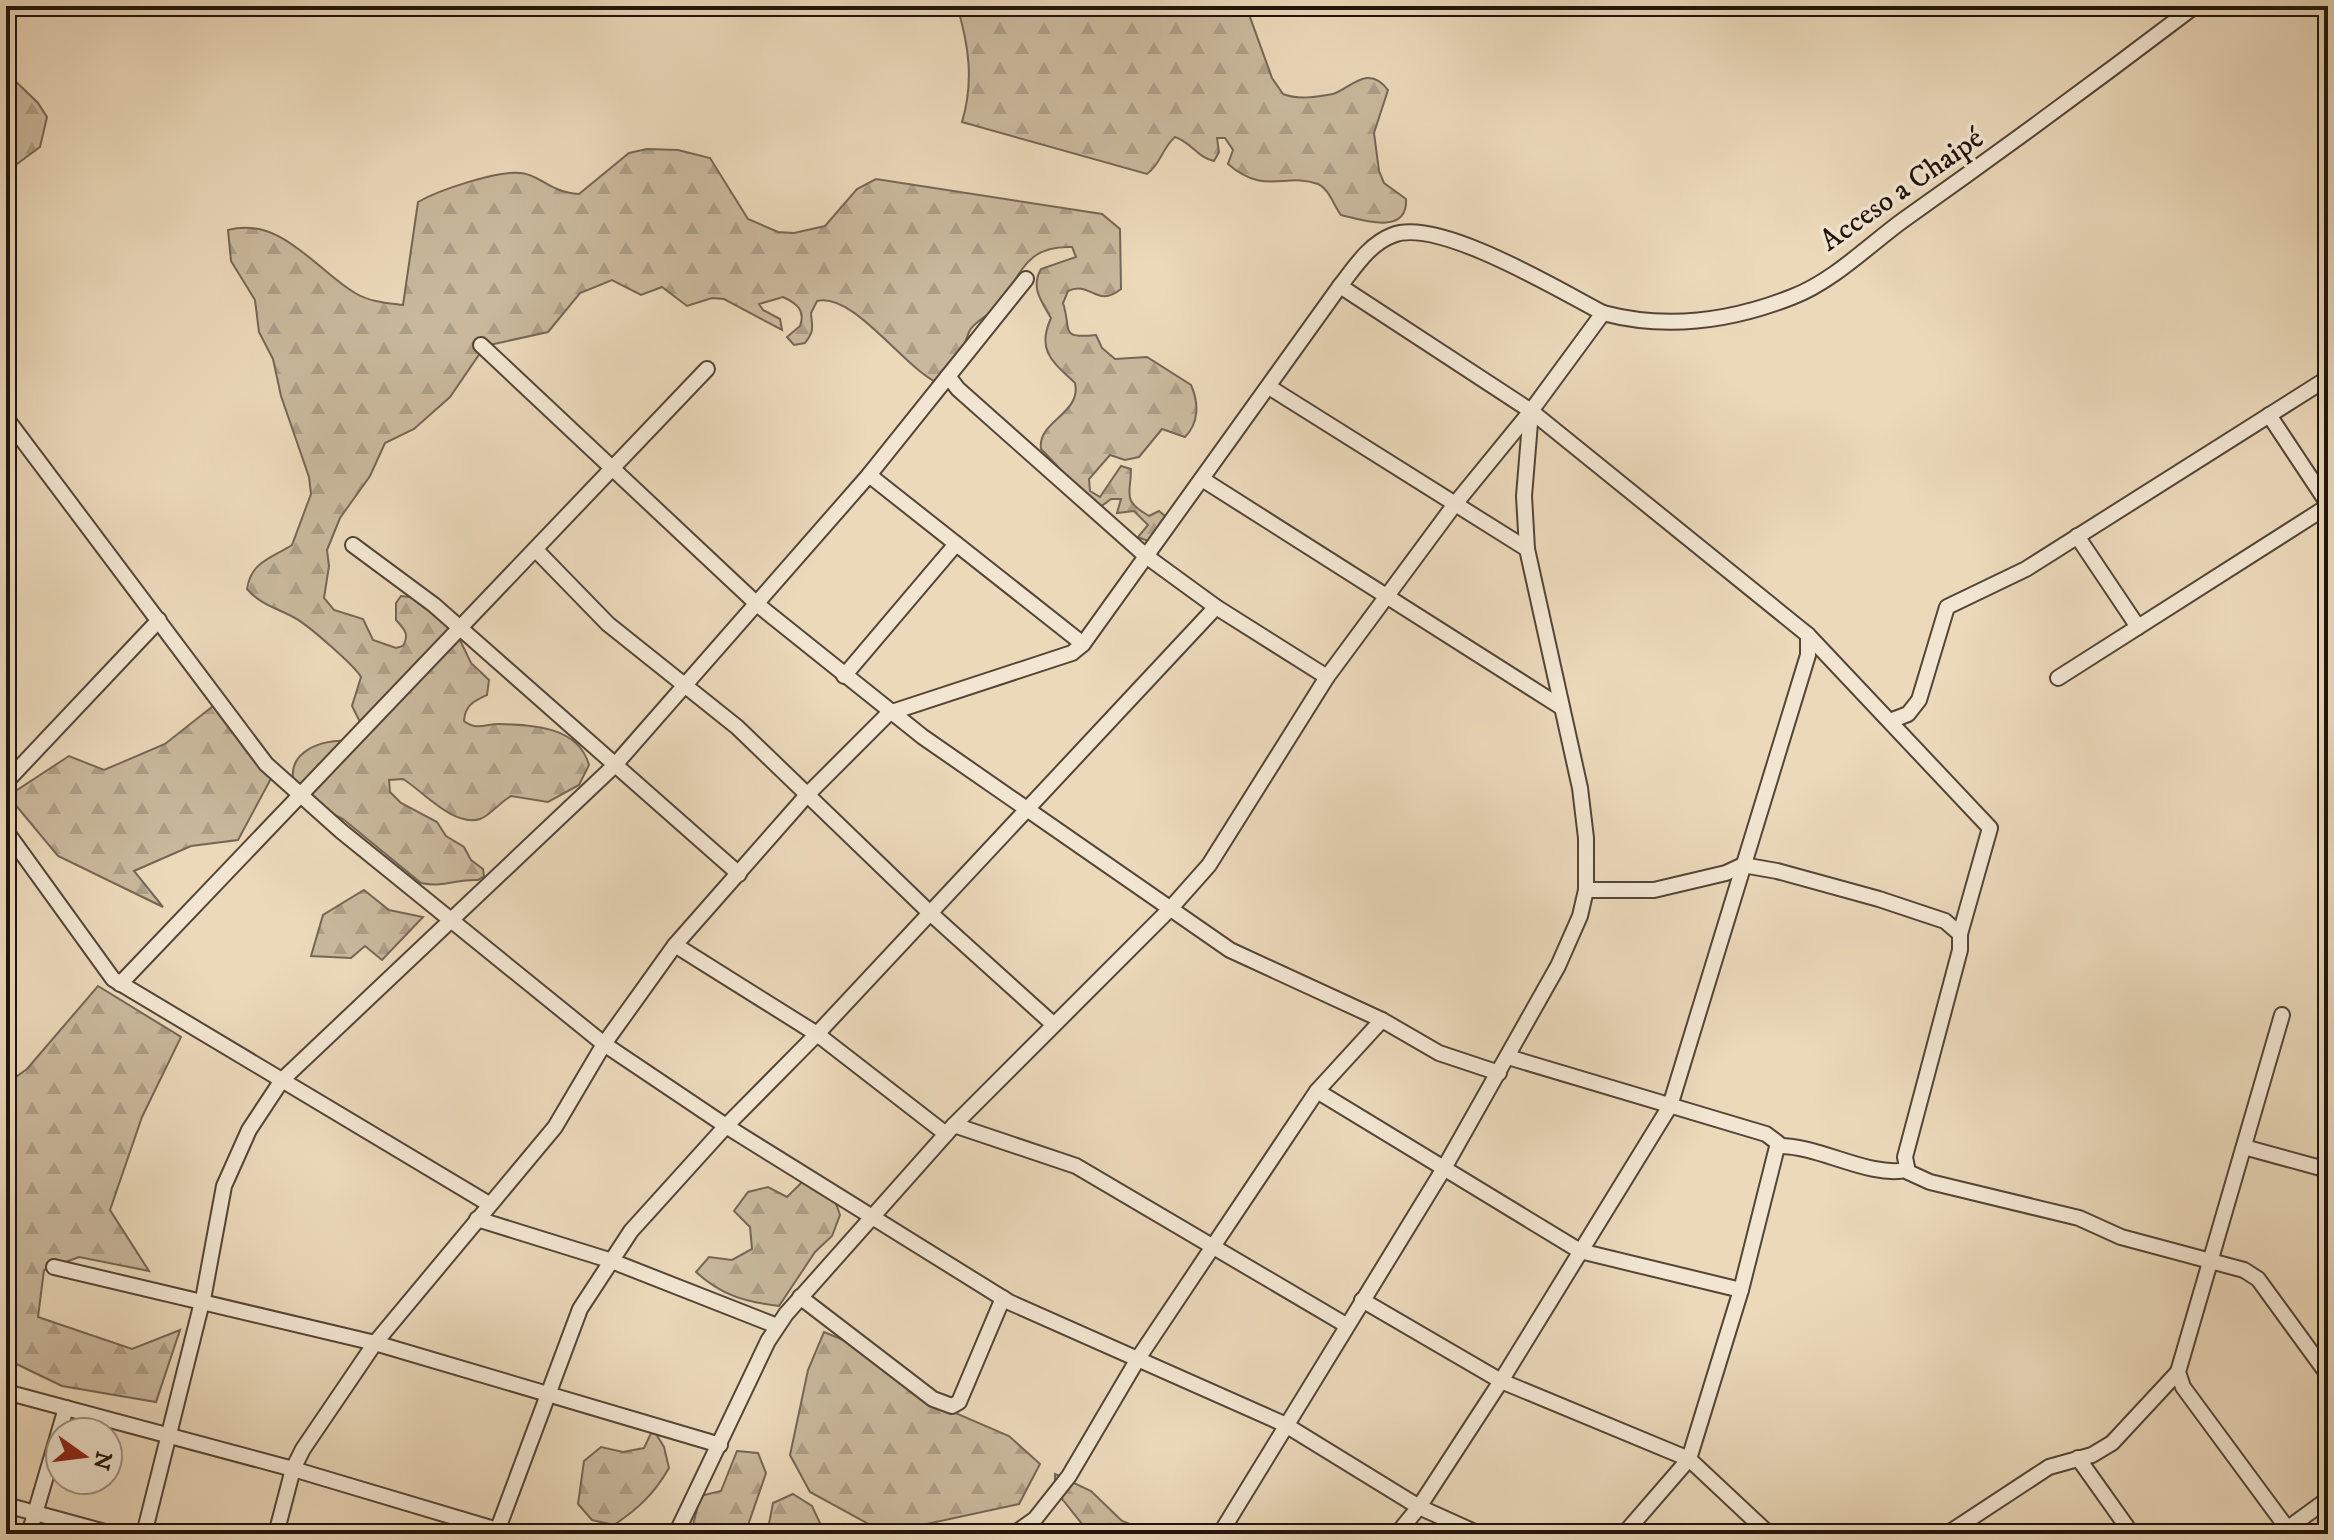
<svg xmlns="http://www.w3.org/2000/svg" width="2334" height="1540" font-family="'IM FELL DW Pica',serif">
	<style>
		.forest { fill: url(#forest-firs); stroke: #756654; stroke-width: 2 }
		.lines { fill: none; stroke-linecap: round; stroke-linejoin: round }
		.minor-casing { stroke: #544537; stroke-width: 18 }
		.minor { stroke: #f2e6d2; stroke-width: 14 }
		.labels { text-anchor: middle; dominant-baseline: central; stroke-width: 7; stroke-linejoin: round; paint-order: stroke }
		.street-label { font-size: 30px; fill: #21140b; stroke: #f2e6d2 }
	</style>
	<defs>
		<pattern id="forest-firs" width="22" height="20" patternUnits="userSpaceOnUse" patternTransform="scale(2)"><rect width="22" height="20" fill="#c9b89c"/><path d="M5 1l3.5 6h-7zM16 11l3.5 6h-7z" fill="#ac9d85"/></pattern>
	</defs>
	<rect width="100%" height="100%" fill="#ebd9ba"/>
	<filter id="stains"><feTurbulence type="fractalNoise" baseFrequency=".0025" numOctaves="4"/><feColorMatrix values="0 0 0 0 .2 0 0 0 0 .09 0 0 0 0 .02 0 0 0 .5 -.17"/></filter>
	<radialGradient id="worn" r=".72"><stop offset=".6" stop-color="#630" stop-opacity="0"/><stop offset="1" stop-color="#630" stop-opacity=".3"/></radialGradient>
	<g class="forest">
		<path d="M957,6H1246L1272,78L1283,94C1298,100 1317,97 1333,94C1350,89 1368,63 1388,90L1374,133L1379,171L1384,183L1406,199C1408,236 1362,220 1341,215C1334,206 1329,189 1318,184C1285,172 1265,196 1228,164L1233,150L1225,138H1217L1219,152L1214,161C1198,158 1191,142 1175,137C1162,148 1161,164 1147,174L962,122C974,82 969,45 957,6Z"/>
		<polygon points="6,72 38,103 47,117 40,147 6,172"/>
		<path d="M647,149L678,150L710,158L748,219L778,232L794,233L825,226L857,189L876,179L1102,214L1120,229L1121,289C1096,309 1091,280 1068,291L1063,303C1072,331 1059,339 1096,335L1102,348L1115,359L1147,357L1191,385C1199,403 1199,423 1185,437L1162,429L1139,457L1125,460L1110,455L1089,479L1090,491L1100,497L1121,466L1131,469C1131,494 1121,500 1149,516L1159,511L1165,516L1148,541L1138,537L1148,525L1134,511L1117,513L1121,499H1111L1099,508C1079,494 1060,467 1041,449C1037,421 1082,414 1075,383C1053,362 1036,351 1051,318C1042,302 1030,288 1041,269L1076,257L1072,247C1022,245 1021,279 996,308C988,316 973,322 969,332C956,362 970,358 942,385C906,372 855,292 817,301L811,313C812,327 815,330 805,343L794,345L787,337L800,326C806,310 796,303 783,297L759,304L763,310L780,319L782,330L724,299L712,298L687,306L662,287L641,295L612,280L580,293L548,332L485,346L450,397L414,429L385,443L370,476L340,518L327,550L329,566L324,598L334,610L363,619L373,640L396,648L403,646C410,634 404,629 396,620V603L401,596L426,599L459,638L471,663L489,680L487,695C474,701 465,705 464,721C477,731 485,724 499,724C532,725 578,726 589,765L579,785L548,802L511,796C500,802 491,815 480,819C453,827 423,791 403,779L389,780L390,792L401,803L437,822L446,836L464,847L471,860L483,869L484,876L478,880C456,879 443,888 421,883L343,819L316,805L294,783C286,752 322,739 346,741L362,726L352,706L361,677C355,666 308,625 295,618C277,608 261,605 247,589C251,562 270,559 292,545L311,494L309,477L281,396L273,359L259,332L255,300L231,261L228,230C281,216 315,269 355,293C370,302 387,303 403,305L418,202C439,190 498,170 521,173C541,175 549,192 579,194L629,153Z"/>
		<polygon points="213,706 274,773 238,840 191,846 134,871 163,907 58,856 8,796 69,756 104,770 165,744"/>
		<polygon points="364,890 389,910 423,917 382,960 365,946 351,958 311,956 323,915"/>
		<polygon points="98,986 181,1037 142,1117 110,1210 149,1271 79,1257 44,1270 38,1317 132,1349 180,1330 156,1402 62,1386 6,1359 6,1084 27,1069"/>
		<path d="M821,1176L833,1195L840,1215L832,1236L815,1252L779,1306C745,1302 721,1295 696,1272L709,1257L732,1260L752,1249L750,1227L734,1211L748,1192L768,1187L787,1197L801,1183Z"/>
		<polygon points="824,1332 865,1349 932,1403 1009,1436 1040,1464 1019,1504 885,1533 810,1492 790,1455 808,1370"/>
		<path d="M653,1429L664,1447L669,1468C654,1494 639,1508 614,1525L592,1520L578,1504L584,1461L601,1447L623,1452L644,1448Z"/>
		<polygon points="737,1451 758,1453 766,1473 745,1534 691,1534 700,1496 721,1491"/>
		<polygon points="1055,1474 1091,1491 1122,1521 1156,1534 1090,1534 1055,1490"/>
		<polygon points="793,1494 812,1506 825,1534 767,1534 773,1503"/>
	</g>
	<g class="lines">
		<g class="minor-casing">
			<g id="minor">
				<polyline points="1340,286 1531,411 1808,635 1990,828 1960,934 1960,950 1905,1157 1908,1172 1930,1182 2079,1218 2121,1237 2244,1270 2258,1279 2328,1375"/>
				<polyline points="481,345 758,605 923,737 1230,950 1382,1020 1439,1053 1499,1073"/>
				<polyline points="948,376 958,389 1146,556 1216,607 1327,677"/>
				<polyline points="1269,387 1527,549"/>
				<polyline points="2269,415 2328,504"/>
				<polyline points="6,418 266,764 341,831 604,1044 726,1126 1009,1302 1284,1424 1419,1507 1479,1534"/>
				<polyline points="869,475 1083,644"/>
				<polyline points="1202,479 1561,707"/>
				<polyline points="2077,536 2138,627"/>
				<polyline points="353,545 434,605 739,874"/>
				<polyline points="536,550 608,624 737,727 929,912 1053,1024"/>
				<polyline points="844,676 956,544"/>
				<polyline points="2058,678 2328,506"/>
				<polyline points="1890,721 1908,714 1919,700 1947,607 2026,569 2328,378"/>
				<polyline points="6,782 159,620"/>
				<polyline points="6,831 113,979 489,1204"/>
				<polyline points="1586,890 1654,890 1726,873 1743,865 1777,871 1879,899 1945,921 1960,934"/>
				<polyline points="675,945 817,1034 946,1134"/>
				<polyline points="120,984 707,369"/>
				<polyline points="2282,1015 2178,1372 2183,1387 2287,1528"/>
				<polyline points="1508,1057 1766,1134 1778,1143 1741,1290 1689,1459 1624,1534"/>
				<polyline points="1317,1091 1580,1251 1741,1290"/>
				<polyline points="954,1125 1076,1166 1346,1325"/>
				<path d="M1778,1146C1819,1145 1869,1178 1907,1170"/>
				<polyline points="2244,1147 2328,1170"/>
				<polyline points="477,1219 609,1260 777,1326"/>
				<polyline points="54,1267 375,1343 720,1445"/>
				<polyline points="800,1297 933,1399 952,1406 959,1402 1003,1298"/>
				<polyline points="1362,1300 1501,1381 1689,1459 1769,1534"/>
				<polyline points="6,1392 293,1469 511,1534"/>
				<polyline points="2078,1458 2132,1534"/>
				<polyline points="6,1505 112,1534"/>
				<polyline points="29,1534 66,1408"/>
				<polyline points="144,1534 204,1294 224,1186 249,1130 282,1080 614,766 869,475 1026,279"/>
				<path d="M276,1534L293,1469L303,1449L375,1343L555,1127L604,1044L675,945L807,795L889,713L1072,653L1083,644L1340,286C1355,267 1369,244 1393,235C1438,217 1559,290 1603,313C1667,330 1731,321 1792,297C1832,282 1868,246 1902,221C2001,151 2099,79 2195,6"/>
				<polyline points="496,1534 580,1309 631,1231 726,1126 817,1034 1216,607"/>
				<polyline points="676,1534 768,1341 786,1314 954,1125 1170,909 1209,865 1327,677 1455,504 1531,411"/>
				<polyline points="1014,1534 1035,1519 1069,1476 1139,1357 1317,1091 1382,1020"/>
				<polyline points="1220,1534 1443,1170 1558,966 1580,916 1586,890 1586,838 1580,788 1527,549 1524,496 1531,411 1603,313"/>
				<polyline points="1397,1534 1419,1507 1501,1381 1670,1106 1808,655 1808,635"/>
				<polyline points="1947,1534 2049,1467 2092,1455 2112,1443 2178,1372"/>
				<polyline points="2280,1534 2328,1499"/>
			</g>
		</g>
		<use href="#minor" class="minor"/>
	</g>
	<g class="labels">
		<g class="street-label">
			<text transform="translate(1902 190) rotate(-35)">Acceso a Chaipé</text>
		</g>
	</g>
	<rect width="2334" height="1540" fill="none" stroke="#ebd9ba" stroke-width="32"/>
	<rect x="8" y="8" width="2318" height="1524" fill="none" stroke="#21140b" stroke-width="4"/>
	<rect x="16" y="16" width="2302" height="1508" fill="none" stroke="#21140b" stroke-width="2"/>
	<g transform="translate(84 1456) rotate(104)"><circle r="38" fill="#f2e6d2" stroke="#9e9282" stroke-width="2"/>
	<path d="M0-6L14 30L0 20L-14 30Z" fill="#8f2418"/>
	<text y="-12" font-size="22" font-weight="bold" text-anchor="middle" fill="#21140b">N</text>
	</g>
	<rect width="100%" height="100%" filter="url(#stains)"/>
	<rect width="100%" height="100%" fill="url(#worn)"/>
</svg>
